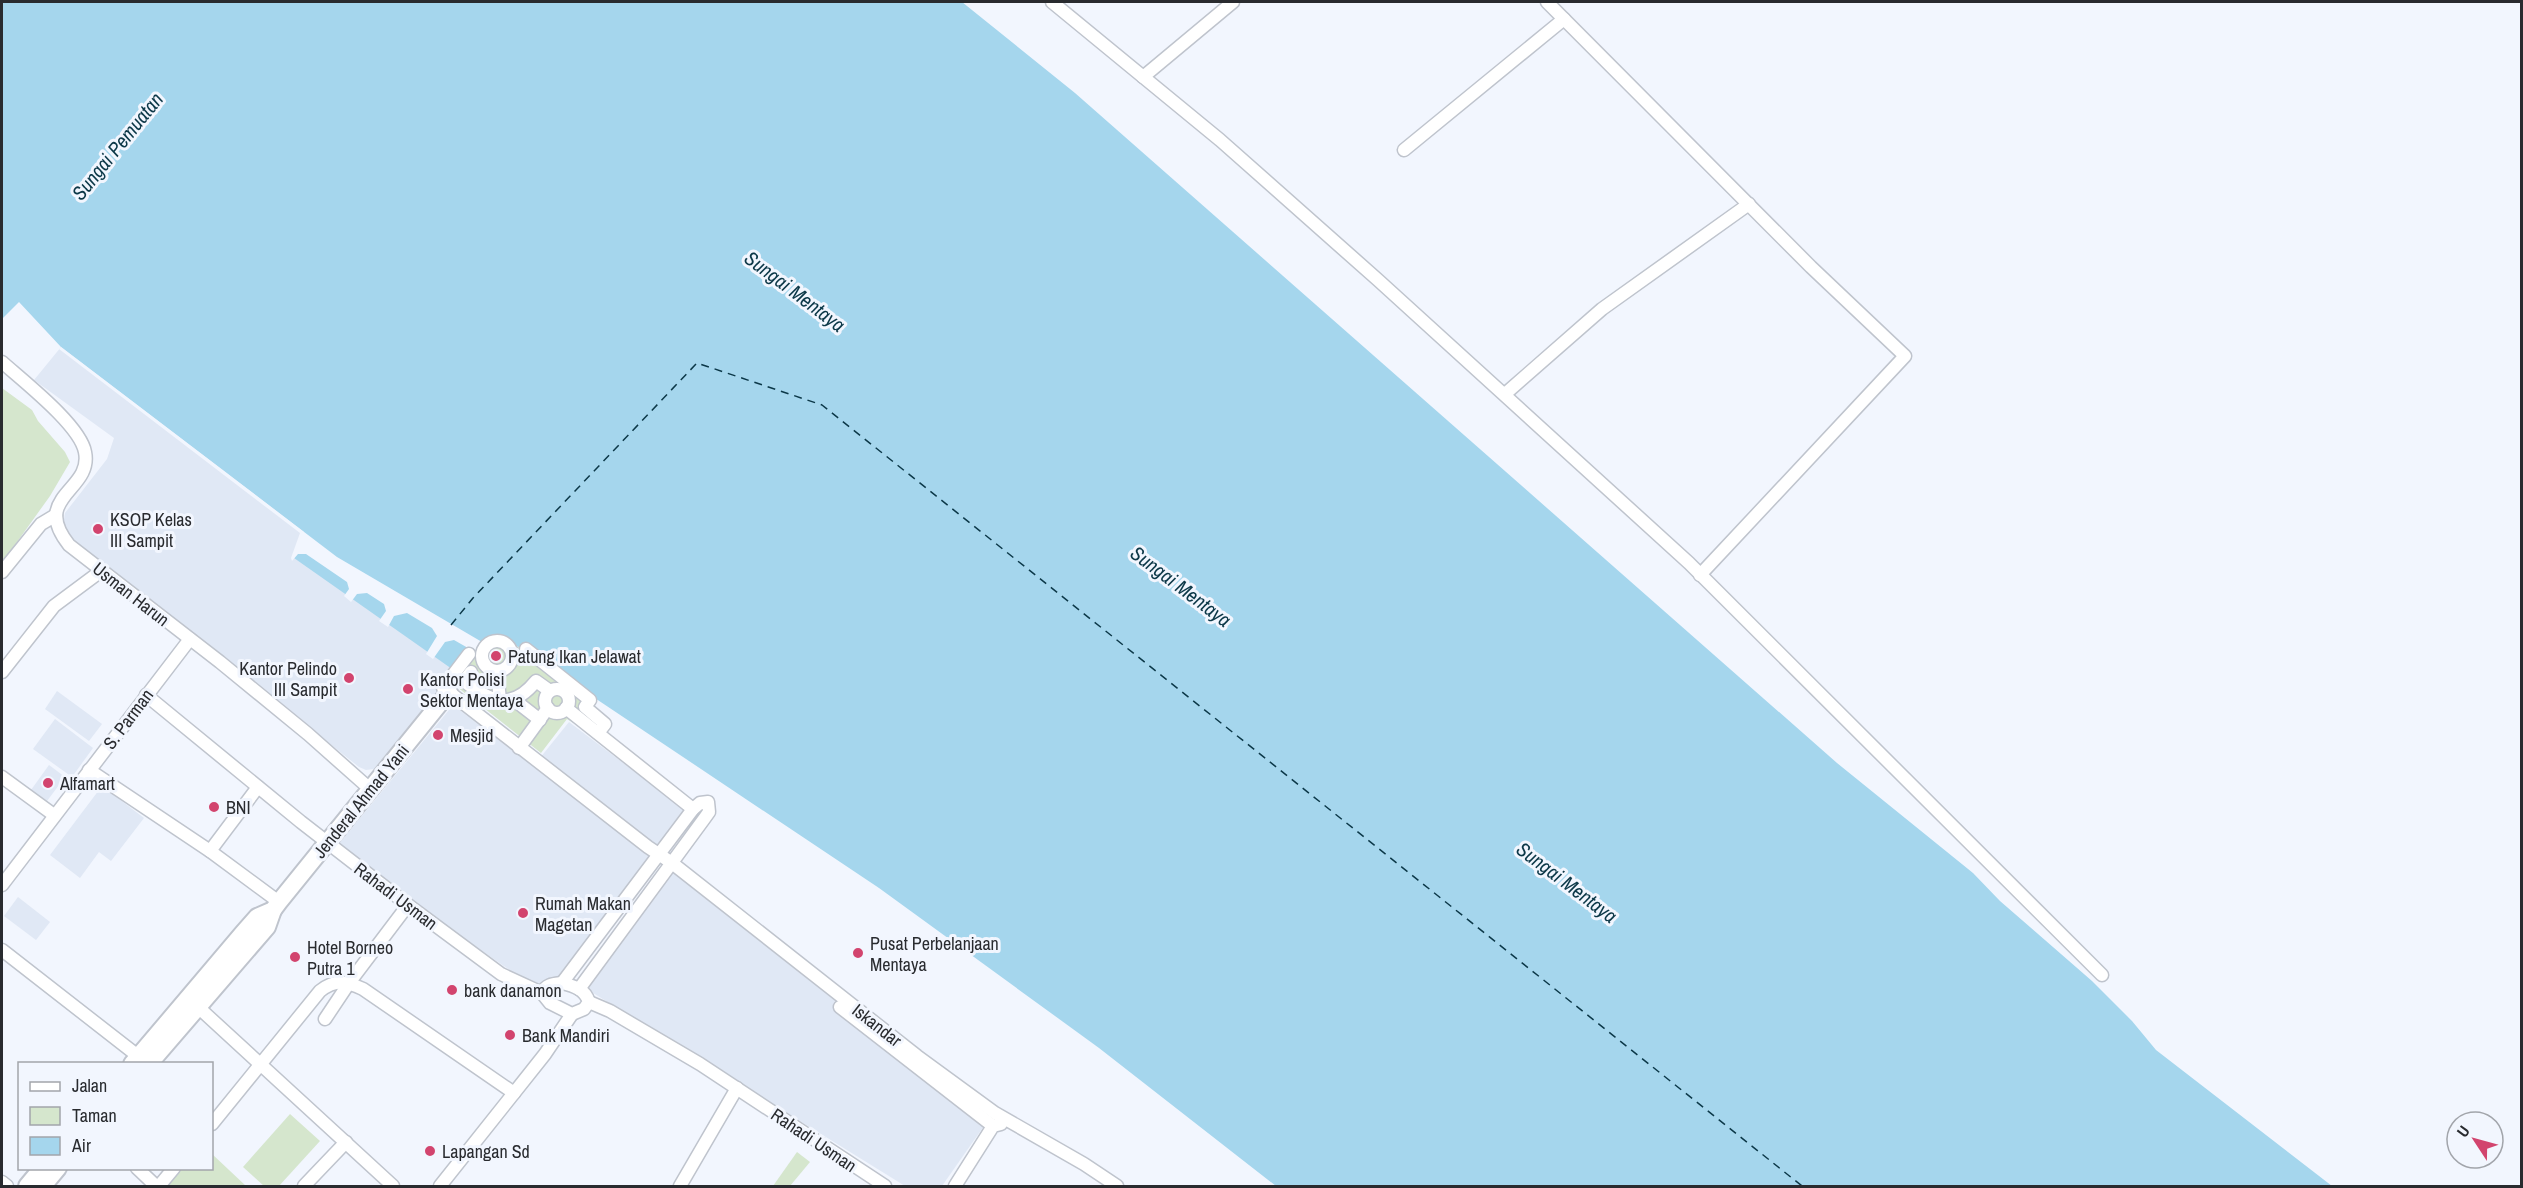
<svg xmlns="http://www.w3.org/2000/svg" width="2523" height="1188" font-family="'Archivo Narrow',sans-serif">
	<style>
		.built { fill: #e0e8f5 }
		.green { fill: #d5e6cd }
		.water { fill: #a5d6ed }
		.pier { fill: #f2f6fe }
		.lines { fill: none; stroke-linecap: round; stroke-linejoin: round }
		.ferry { stroke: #0c3848; stroke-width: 1.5; stroke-dasharray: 8 6; stroke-linecap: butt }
		.minor-casing { stroke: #bfc4cd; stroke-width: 15 }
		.highway-casing { stroke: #bfc4cd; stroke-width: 20 }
		.minor { stroke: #fff; stroke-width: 12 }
		.highway { stroke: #fff; stroke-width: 16 }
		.poi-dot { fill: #d2446e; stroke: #f2f6fe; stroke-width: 2 }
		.labels { text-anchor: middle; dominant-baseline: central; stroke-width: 6; stroke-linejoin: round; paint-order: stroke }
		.poi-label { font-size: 18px; fill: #292b2f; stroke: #f2f6fe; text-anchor: start }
		.street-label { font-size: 18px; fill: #292b2f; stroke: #f2f6fe }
		.water-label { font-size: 20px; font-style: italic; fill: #0c3848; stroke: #f2f6fe }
	</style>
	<rect width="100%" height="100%" fill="#f2f6fe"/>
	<g class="built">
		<polygon points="61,347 337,557 482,642 450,684 437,692 374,769 366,770 359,767 69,536 63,525 65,513 107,459 114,438 34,380"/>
		<polygon points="57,691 102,724 89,741 45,709"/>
		<polygon points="453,705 651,856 560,977 540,984 514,973 398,893 338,845"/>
		<polygon points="55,719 93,748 72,777 33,749"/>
		<polygon points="569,722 684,809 656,849 540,758"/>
		<polygon points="49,765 65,777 47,801 31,790"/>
		<polygon points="102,786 144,818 111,861 99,852 80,878 50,855"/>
		<polygon points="672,871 991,1116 942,1186 905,1186 585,988"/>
		<polygon points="18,897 50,922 36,940 4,916"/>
	</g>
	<g class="green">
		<polygon points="2,388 32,410 38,421 65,452 70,462 50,496 2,563"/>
		<path d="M497,636L505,638L594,699L575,724L567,719L541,753L452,683C464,668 477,639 497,636Z"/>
		<polygon points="290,1114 320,1141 279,1186 264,1186 243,1167"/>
		<polygon points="797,1152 810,1162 790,1186 773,1186"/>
		<polygon points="212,1154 246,1186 166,1185 181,1169 212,1168"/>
	</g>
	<path class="water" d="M2,2H962L1075,93L1837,763L1973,873L2000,901L2092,981L2132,1021L2156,1050L2332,1186H1276L1099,1048L879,888L505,638C487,633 484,645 473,655C467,660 459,665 452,669L294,558L304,532L61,347L19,302L2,319Z"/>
	<polygon class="pier" points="61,347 337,557 482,642 475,652 454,640 445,642 433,659 426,654 437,636 432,628 407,613 394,616 388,627 379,621 386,611 384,604 367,593 357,594 351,602 344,596 349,589 347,582 306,554 298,554 292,561 291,558 300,533 59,349"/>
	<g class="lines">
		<polyline class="ferry" points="451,625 473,598 697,363 822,405 1802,1186"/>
		<g class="minor-casing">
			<g id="minor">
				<polyline points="1052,2 1220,140 1378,280 1689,563 2102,975"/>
				<polyline points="1547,2 1811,267 1905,356 1700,575"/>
				<polyline points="1143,77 1233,2"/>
				<polyline points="1404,150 1564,19"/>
				<path d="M2,362C23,381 80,425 85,452C93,491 30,496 69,545L220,662L308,734L370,789"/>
				<polyline points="1505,394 1602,309 1749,204"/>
				<polyline points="2,572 41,524 56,515"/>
				<circle cx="497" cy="656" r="15"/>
				<polyline points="526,649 590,700 585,707 605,724 598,733"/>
				<polyline points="2,672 54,606 101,571"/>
				<path d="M471,672L464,681C490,702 512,711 536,681L550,691"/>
				<polyline points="497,672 500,700"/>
				<polyline points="443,688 469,654"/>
				<circle cx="557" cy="701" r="12"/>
				<polyline points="449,692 648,847 672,863 917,1056 995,1113 1084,1164 1117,1186"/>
				<polyline points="146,695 301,822 408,905 501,974 542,993"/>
				<polyline points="513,699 540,720"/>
				<polyline points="566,708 693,809"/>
				<polyline points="519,748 548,708"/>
				<polyline points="89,770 210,851 279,902"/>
				<polyline points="2,777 54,815"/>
				<polyline points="210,851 258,787"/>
				<polyline points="2,885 190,639"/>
				<polyline points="2,950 138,1056"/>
				<polyline points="562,983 693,809 700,803 708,802 709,812 704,819 579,989"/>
				<path d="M562,983C574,986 585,989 589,1002L584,1009L572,1014L550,1003L542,993C546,984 554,984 562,983Z"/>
				<polyline points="589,1002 610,1011 700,1064 885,1186"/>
				<polyline points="198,1007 393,1186"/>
				<polyline points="840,1007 993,1126"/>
				<polyline points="325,1019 349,983 408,905"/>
				<path d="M212,1124L320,991C335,979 346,981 363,989L514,1093"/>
				<polyline points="137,1168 156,1186"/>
				<polyline points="2,1182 7,1186"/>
				<polyline points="159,1186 174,1168"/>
				<polyline points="304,1186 346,1142"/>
				<polyline points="440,1186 545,1054 572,1014"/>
				<polyline points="680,1186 737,1088"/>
				<polyline points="955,1186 993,1126 1001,1124"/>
			</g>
		</g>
		<g class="highway-casing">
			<g id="highway">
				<polyline points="132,1064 243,933 257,917 273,910 279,902 449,692"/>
				<polyline points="149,1064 267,927 273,910"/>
				<polyline points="27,1186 42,1168"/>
				<polyline points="43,1186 58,1168"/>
			</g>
		</g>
		<use href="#minor" class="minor"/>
		<use href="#highway" class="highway"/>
	</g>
	<g class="poi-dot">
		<circle cx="98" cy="529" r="6"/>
		<circle cx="496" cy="656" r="6"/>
		<circle cx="349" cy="678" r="6"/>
		<circle cx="408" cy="689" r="6"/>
		<circle cx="438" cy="735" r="6"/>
		<circle cx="48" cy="783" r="6"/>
		<circle cx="214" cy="807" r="6"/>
		<circle cx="523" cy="913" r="6"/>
		<circle cx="858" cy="953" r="6"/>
		<circle cx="295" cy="957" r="6"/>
		<circle cx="452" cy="990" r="6"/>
		<circle cx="510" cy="1035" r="6"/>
		<circle cx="430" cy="1151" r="6"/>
	</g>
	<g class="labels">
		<g class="poi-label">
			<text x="110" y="519">KSOP Kelas<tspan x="110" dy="21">III Sampit</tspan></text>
			<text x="508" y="656">Patung Ikan Jelawat</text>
			<text x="337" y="668" text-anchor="end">Kantor Pelindo<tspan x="337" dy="21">III Sampit</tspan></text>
			<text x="420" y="679">Kantor Polisi<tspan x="420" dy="21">Sektor Mentaya</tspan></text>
			<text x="450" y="735">Mesjid</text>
			<text x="60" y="783">Alfamart</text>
			<text x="226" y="807">BNI</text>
			<text x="535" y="903">Rumah Makan<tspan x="535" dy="21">Magetan</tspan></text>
			<text x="870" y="943">Pusat Perbelanjaan<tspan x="870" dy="21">Mentaya</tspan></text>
			<text x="307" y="947">Hotel Borneo<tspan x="307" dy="21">Putra 1</tspan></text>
			<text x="464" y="990">bank danamon</text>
			<text x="522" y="1035">Bank Mandiri</text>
			<text x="442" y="1151">Lapangan Sd</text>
		</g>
		<g class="street-label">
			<text transform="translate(131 594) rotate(38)">Usman Harun</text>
			<text transform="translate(128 719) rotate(-53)">S. Parman</text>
			<text transform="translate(361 801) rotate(-51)">Jenderal Ahmad Yani</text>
			<text transform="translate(396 896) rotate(37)">Rahadi Usman</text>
			<text transform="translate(877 1025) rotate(38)">Iskandar</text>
			<text transform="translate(814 1140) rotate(34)">Rahadi Usman</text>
		</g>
		<g class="water-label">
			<text transform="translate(117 146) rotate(-51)">Sungai Pemuatan</text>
			<text transform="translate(795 291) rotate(37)">Sungai Mentaya</text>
			<text transform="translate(1181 586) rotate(37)">Sungai Mentaya</text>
			<text transform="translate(1567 882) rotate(37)">Sungai Mentaya</text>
		</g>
	</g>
	<rect width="2523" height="1188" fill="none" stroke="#292b2f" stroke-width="6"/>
	<rect x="18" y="1062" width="195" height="108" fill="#f2f6fe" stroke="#a2a5ab" stroke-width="1.5"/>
	<rect x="30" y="1082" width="30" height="9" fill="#ffffff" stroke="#a2a5ab" stroke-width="1.5"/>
	<text x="72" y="1092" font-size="18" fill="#292b2f">Jalan</text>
	<rect x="30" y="1107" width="30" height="18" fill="#d5e6cd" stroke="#a2a5ab" stroke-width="1.5"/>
	<text x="72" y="1122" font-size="18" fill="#292b2f">Taman</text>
	<rect x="30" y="1137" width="30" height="18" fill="#a5d6ed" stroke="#a2a5ab" stroke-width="1.5"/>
	<text x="72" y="1152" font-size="18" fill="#292b2f">Air</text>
	<g transform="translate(2475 1140) rotate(306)"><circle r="28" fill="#f2f6fe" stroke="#a2a5ab" stroke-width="1.5"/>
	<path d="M0-4.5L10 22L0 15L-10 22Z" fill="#d2446e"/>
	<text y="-9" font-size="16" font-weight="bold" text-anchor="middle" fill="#292b2f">U</text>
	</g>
</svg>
